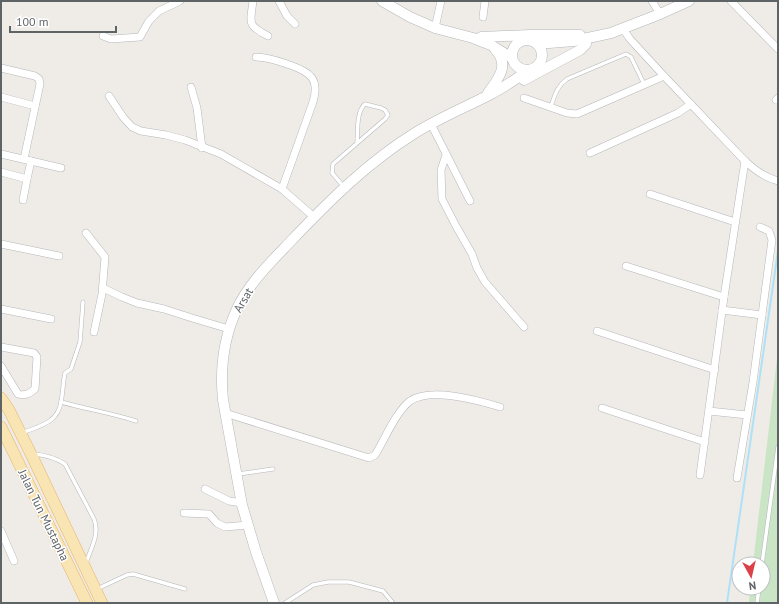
<svg xmlns="http://www.w3.org/2000/svg" width="779" height="604" font-family="'PT Sans',sans-serif">
	<style>
		.green { fill: #cae4c6 }
		.lines { fill: none; stroke-linecap: round; stroke-linejoin: round }
		.stream { stroke: #aee1f8; stroke-width: 2 }
		.lane-casing { stroke: #b4b7ba; stroke-width: 4.5 }
		.street-casing { stroke: #b4b7ba; stroke-width: 8 }
		.secondary-casing { stroke: #b3b7ba; stroke-width: 11 }
		.primary-casing { stroke: #e6b369; stroke-width: 12 }
		.lane { stroke: #fff; stroke-width: 3.5 }
		.street { stroke: #fff; stroke-width: 7 }
		.secondary { stroke: #fff; stroke-width: 10 }
		.primary { stroke: #f9e4b3; stroke-width: 11 }
		.labels { text-anchor: middle; dominant-baseline: central; stroke-width: 3; stroke-linejoin: round; paint-order: stroke }
		.street-label { font-size: 12px; fill: #5e6366; stroke: #fff }
	</style>
	<rect width="100%" height="100%" fill="#efece7"/>
	<polygon class="green" points="778,350 778,603 749,603 750,588 763,588 763,564 753,564"/>
	<g class="lines">
		<polyline class="stream" points="727,603 778,251"/>
		<g class="lane-casing">
			<g id="lane">
				<path d="M551,106C555,95 557,86 567,79L626,54L631,57L644,84"/>
				<path d="M344,187L332,173L333,164L385,119L388,115L385,110L381,108L365,104C356,112 358,131 357,143"/>
				<path d="M61,402C86,409 111,413 136,421"/>
				<path d="M22,433C39,426 58,423 61,402C63,392 63,382 65,373L71,369L80,342L83,302"/>
				<path d="M34,454C44,455 56,458 65,464L94,519C100,534 91,548 86,563"/>
				<polyline points="238,474 273,469"/>
				<polyline points="762,564 778,447"/>
				<polyline points="97,589 127,575 133,574 185,589"/>
				<polyline points="285,603 313,585 328,582 349,582 383,591 393,603"/>
				<polyline points="757,603 759,588"/>
			</g>
		</g>
		<g class="street-casing">
			<g id="street">
				<path d="M253,1C250,24 247,25 268,36"/>
				<polyline points="279,1 287,16 295,24"/>
				<polyline points="652,1 660,14"/>
				<polyline points="731,1 778,49"/>
				<polyline points="483,17 485,1"/>
				<polyline points="435,28 441,1"/>
				<path d="M623,29L630,39L664,76L745,161C755,170 764,177 778,181"/>
				<polyline points="103,36 111,39 140,37 149,21 159,11 180,1"/>
				<path d="M256,57C268,57 278,61 290,65C310,72 320,79 313,102L282,189"/>
				<polyline points="1,68 35,76 39,79 40,84 24,159"/>
				<polyline points="191,87 197,108 202,148"/>
				<polyline points="109,96 123,117 132,127 141,131 166,135 185,140 221,154 282,189 314,217"/>
				<polyline points="1,97 35,106"/>
				<polyline points="524,98 567,113 577,114 664,76"/>
				<polyline points="776,100 778,98"/>
				<polyline points="431,124 470,201"/>
				<polyline points="590,153 678,113 691,104"/>
				<polyline points="1,154 61,168"/>
				<polyline points="446,155 441,170 442,199 456,226 472,254 477,268 485,282 524,327"/>
				<polyline points="1,172 27,179 23,200"/>
				<polyline points="27,179 31,161"/>
				<polyline points="650,194 735,222"/>
				<polyline points="86,233 105,257 102,294 94,332"/>
				<polyline points="1,244 59,256"/>
				<polyline points="626,266 724,297"/>
				<polyline points="103,288 122,297 137,303 164,309 192,318 229,329"/>
				<polyline points="1,309 51,319"/>
				<polyline points="722,310 762,315"/>
				<polyline points="597,331 715,370"/>
				<path d="M1,347L34,353L37,357L35,389C29,394 25,396 18,394L1,366"/>
				<polyline points="602,408 705,442"/>
				<polyline points="709,411 747,415"/>
				<path d="M225,413L369,458L375,455L378,450C386,436 397,411 410,401C431,387 477,400 500,407"/>
				<polyline points="700,475 724,297 745,161"/>
				<polyline points="737,478 753,382 772,240 769,231 760,227"/>
				<polyline points="205,489 229,501 242,503"/>
				<polyline points="184,513 209,514 217,523 225,527 248,525"/>
				<polyline points="1,531 14,561"/>
			</g>
		</g>
		<g class="secondary-casing">
			<g id="secondary">
				<polyline points="382,1 410,17 435,28 473,38 491,45 512,58"/>
				<polyline points="481,37 530,35 580,35"/>
				<circle cx="527" cy="55" r="15"/>
				<polyline points="537,44 574,41 611,33 660,14 689,1"/>
				<polyline points="524,80 580,50 586,44"/>
				<path d="M488,93C499,78 510,65 495,49"/>
				<path d="M274,603L256,552L242,505L223,400C220,370 224,338 236,311C248,284 270,263 290,242C328,202 368,162 415,133C439,118 466,107 491,94C505,87 517,78 529,70"/>
			</g>
		</g>
		<g class="primary-casing">
			<g id="primary">
				<polyline points="1,398 9,410 31,454 102,603"/>
				<polyline points="1,427 87,603"/>
			</g>
		</g>
		<use href="#lane" class="lane"/>
		<use href="#street" class="street"/>
		<use href="#secondary" class="secondary"/>
		<use href="#primary" class="primary"/>
	</g>
	<g class="labels">
		<g class="street-label">
			<text transform="translate(243 300) rotate(-60)">Arsat</text>
			<text transform="translate(44 515) rotate(64)">Jalan Tun Mustapha</text>
		</g>
	</g>
	<rect width="779" height="604" fill="none" stroke="#5e6366" stroke-width="4"/>
	<g transform="translate(751 576) rotate(172)"><circle r="19" fill="#ffffff" stroke="#bfc1c2"/>
	<path d="M0-3L7 15L0 10L-7 15Z" fill="#dc4148"/>
	<text y="-6" font-size="11" font-weight="bold" text-anchor="middle" fill="#5e6366">N</text>
	</g>
	<path d="M10 26v6h106v-6" fill="none" stroke="#5e6366" stroke-width="2"/>
	<text x="16" y="26" font-size="12" fill="#5e6366" stroke="#ffffff" stroke-width="3" paint-order="stroke">100 m</text>
</svg>
